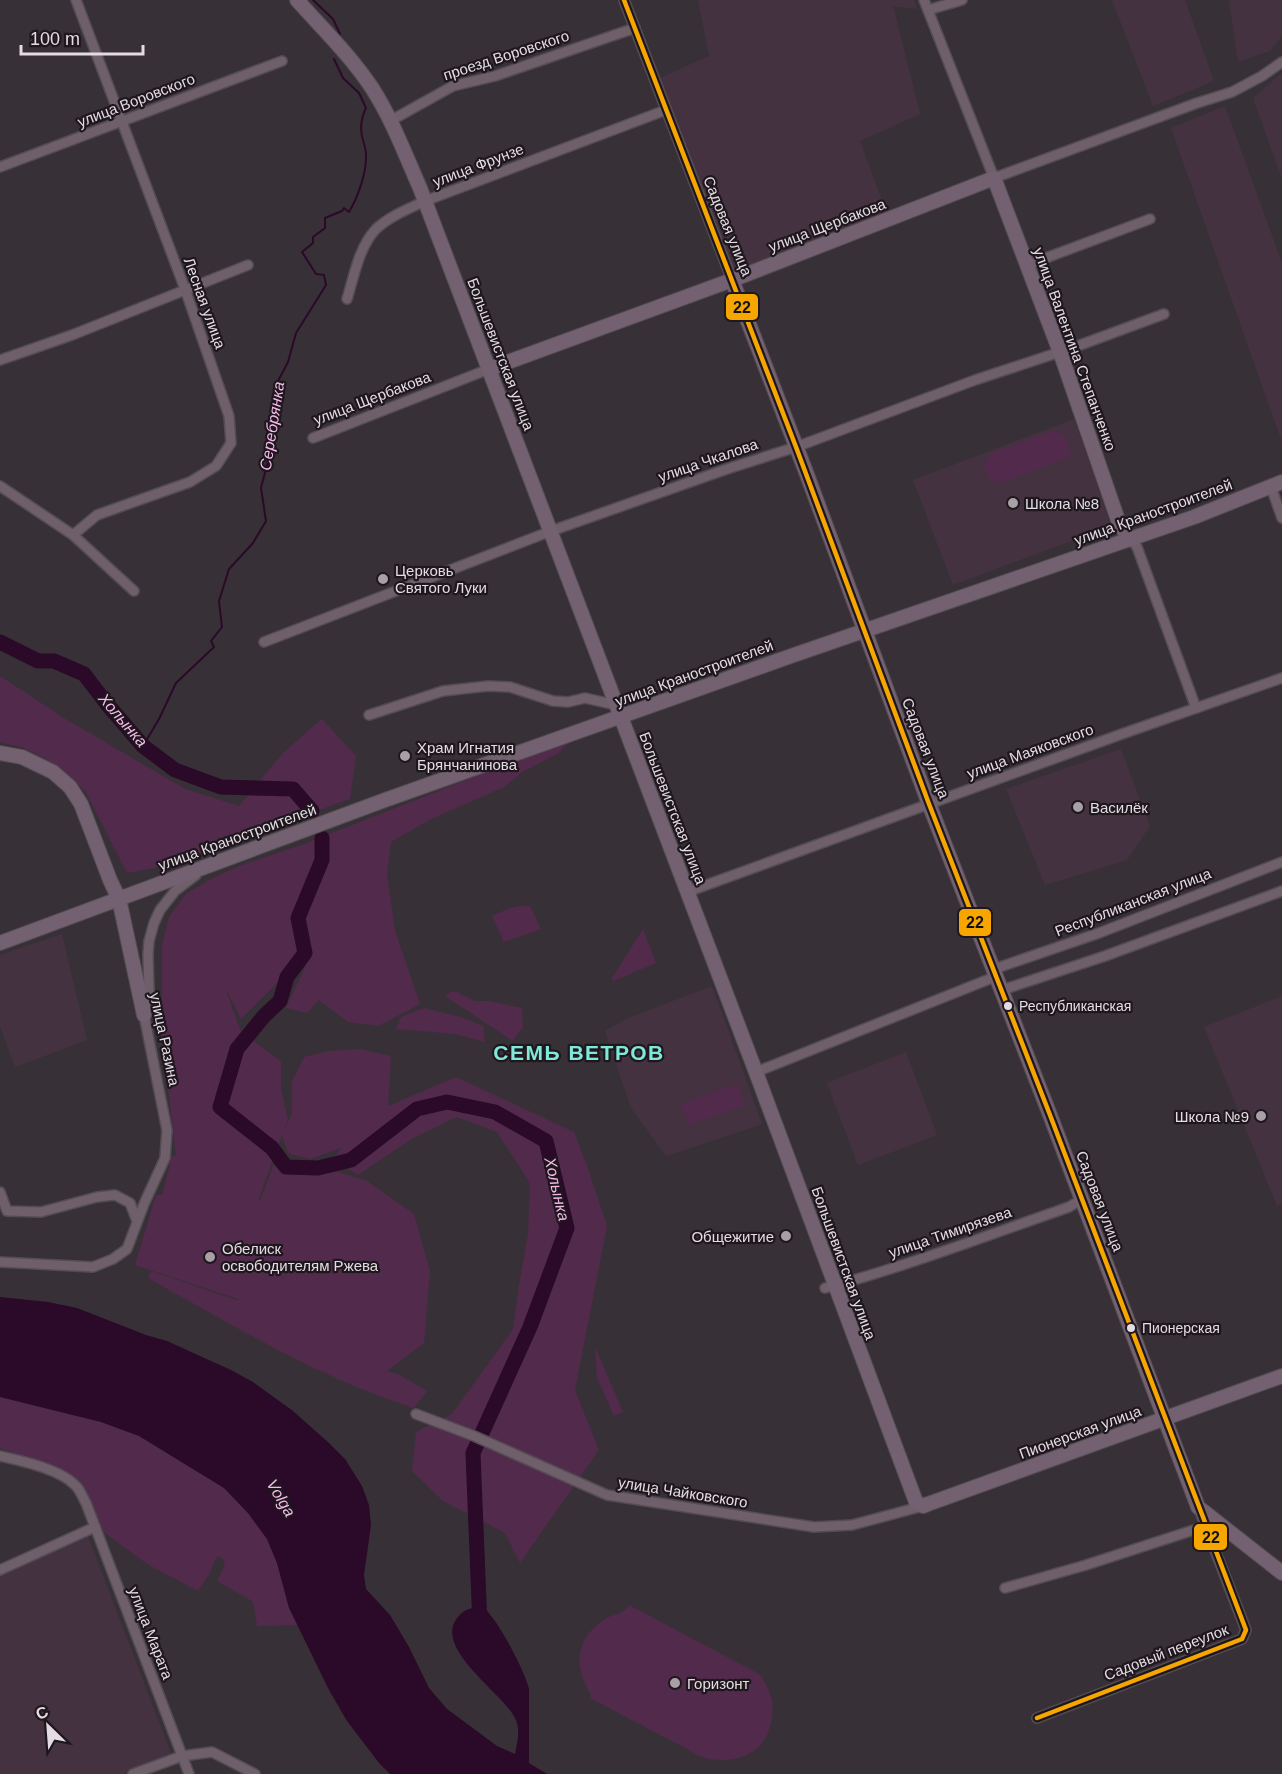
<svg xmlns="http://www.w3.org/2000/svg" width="1282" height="1774" font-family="Arial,sans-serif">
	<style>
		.built { fill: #453241 }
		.green { fill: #522a4c }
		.water { fill: #2b0928 }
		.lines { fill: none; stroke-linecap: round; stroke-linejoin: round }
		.stream { stroke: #2b0928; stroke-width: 2 }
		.river { stroke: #2b0928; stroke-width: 15 }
		.street-casing { stroke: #534c52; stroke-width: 12 }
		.secondary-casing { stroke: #534c52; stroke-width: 16 }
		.street { stroke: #6e5f6b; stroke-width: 9 }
		.secondary { stroke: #736070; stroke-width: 14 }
		.bus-1-casing { stroke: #1e171d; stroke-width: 9 }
		.bus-1 { stroke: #f7a600; stroke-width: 4.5 }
		.poi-dot { fill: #a89fa7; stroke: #1e171d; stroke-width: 2 }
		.bus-dot { fill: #e5dbe3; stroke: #1e171d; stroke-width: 2 }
		.labels { text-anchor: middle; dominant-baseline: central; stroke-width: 4.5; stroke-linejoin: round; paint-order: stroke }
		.bus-label { font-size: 14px; fill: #e5dbe3; stroke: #1e171d; text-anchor: start }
		.street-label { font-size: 15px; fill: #e5dbe3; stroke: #1e171d }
		.poi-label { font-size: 15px; fill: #e5dbe3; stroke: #1e171d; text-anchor: start }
		.water-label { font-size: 16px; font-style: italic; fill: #f7b9eb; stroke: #1e171d }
		.district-label { font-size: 21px; font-weight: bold; letter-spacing: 1.5px; fill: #80e8d8; stroke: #1e171d }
		.line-badge { stroke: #1e171d; stroke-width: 2 }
		.pale-badge-label { font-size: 16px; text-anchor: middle; font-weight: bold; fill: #111 }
	</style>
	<rect width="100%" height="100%" fill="#383037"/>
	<g class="built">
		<polygon points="698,0 914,0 917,9 893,6 920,114 860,141 886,211 735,271 660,78 709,56"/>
		<polygon points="1112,0 1185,0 1214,81 1153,106"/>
		<polygon points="1229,0 1282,0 1282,36 1270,51 1238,62"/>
		<polygon points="1282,73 1282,179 1253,98"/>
		<polygon points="1225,106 1282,263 1282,442 1171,128"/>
		<polygon points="1074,419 1111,526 953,585 913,480"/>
		<polygon points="1121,749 1150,826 1127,860 1045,885 1006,789"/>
		<polygon points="62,934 87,1040 15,1067 0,1026 0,955"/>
		<polygon points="712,986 762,1124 666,1156 631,1108 605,1031 626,1019"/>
		<polygon points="1282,996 1282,1204 1277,1206 1204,1027"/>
		<polygon points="906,1052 937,1135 858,1165 827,1083"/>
		<polygon points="88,1537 172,1756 124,1774 0,1774 0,1576"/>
	</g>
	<g class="green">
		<path d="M1052,431C1066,433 1072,444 1070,457L1001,483L991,480L985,471L984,465L992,453Z"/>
		<polygon points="0,676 64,718 185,789 239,806 284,752 322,719 356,756 350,799 160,867 127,873 86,792 55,764 24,748 0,742"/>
		<path d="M573,738L559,753L524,771L504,787L429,820L391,842L387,874L395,931L420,1004L378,1026L348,1022L319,1000L307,1013L286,1008L306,965V931L296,915L301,951L277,983L241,1019L225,987L241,1032L281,1061V1090L288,1119L284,1130L292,1114V1081L304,1057L329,1051L360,1049L391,1056L388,1106L456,1077L574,1132L585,1160L607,1226L575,1390L599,1450L520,1563L505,1533L443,1501L412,1471L416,1432L452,1414L513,1329L519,1285L528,1234L530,1183L497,1132L457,1117L413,1138L358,1175L334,1160L341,1148L310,1159L288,1153L282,1135L259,1198L260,1201L273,1166L289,1171L339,1172L367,1181L414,1214L430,1271L424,1343L387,1371L398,1374L427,1391L414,1408C319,1378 234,1326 148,1278L151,1271L236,1300L242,1299H238L135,1265L156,1195H162L172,1156H176L162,1035V945L169,917L186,894L213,878L244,864L304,844Z"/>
		<polygon points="520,906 530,906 541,929 504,942 492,916 510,908"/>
		<polygon points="643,929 656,963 613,981 612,978"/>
		<polygon points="450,992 457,992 475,1001 490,1001 522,1008 523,1027 513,1041 445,996"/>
		<polygon points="424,1008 461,1017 483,1026 485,1042 455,1034 396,1029 401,1017"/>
		<polygon points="737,1084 745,1105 689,1125 681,1104"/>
		<polygon points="595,1347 623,1412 614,1416 597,1378"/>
		<polygon points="0,1397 101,1422 139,1436 224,1488 248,1513 267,1539 277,1563 289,1608 298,1625 257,1626 254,1605 252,1601 217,1581 225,1565 223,1559 217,1556 209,1575 198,1591 147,1564 101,1530 60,1470 0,1448"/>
		<path d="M629,1605L759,1674C773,1691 776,1709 769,1730C760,1756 734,1763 709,1759C698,1757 686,1748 676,1743C647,1728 618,1713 590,1698L591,1695C574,1666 574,1640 605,1619C613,1614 623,1615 629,1605Z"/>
	</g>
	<path class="water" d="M0,1297L48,1302L77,1308L146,1335L167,1341L231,1370L253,1382L293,1411L330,1444L345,1459L362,1486L369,1505L371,1525L364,1575L366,1589L390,1615L409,1647L429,1688L447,1709L497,1746L515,1754C517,1742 521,1730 515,1718C504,1694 431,1647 458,1617C464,1609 473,1607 483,1607C497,1618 525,1671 529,1689V1763L547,1774H390L379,1763L347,1721L329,1690L289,1608L277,1563L267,1539L248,1513L224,1488L139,1436L101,1422L0,1397Z"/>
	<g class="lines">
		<g class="stream">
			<polyline points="313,0 333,19 340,34"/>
			<path d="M143,746L159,719L176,683L214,647L211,641L222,627L219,601L229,569L253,543L266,521L261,488L269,457L278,381L288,362L296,333L326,285L324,275L316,274L302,252L313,243V237L325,228V218L342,211L344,208L349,212C358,197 367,172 366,154C366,148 363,142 362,136C360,126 362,116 366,108L359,93L343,78L334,59"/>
		</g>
		<g class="river">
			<polyline points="0,642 38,661 54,661 84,674 107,704 143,746 175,770 221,787 293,789 312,811"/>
			<polyline points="322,838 322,860 298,918 305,953 287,977 280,1001 264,1016 237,1049 220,1107 272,1148 286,1167 318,1168 351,1160 417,1109 447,1102 495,1112 546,1141 567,1228 530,1327 473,1453 480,1626"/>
		</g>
		<g class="street-casing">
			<g id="street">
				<polyline points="624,0 732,280"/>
				<polyline points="924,0 994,178 1197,103 1232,92 1262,76 1282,62"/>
				<polyline points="928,10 962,0"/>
				<polyline points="390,121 453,86 495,76 635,28"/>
				<polyline points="0,167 282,61"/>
				<polyline points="1027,265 1150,219"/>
				<path d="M347,299C354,276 359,247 376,229C390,216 408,209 425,201L666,110"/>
				<polyline points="0,360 72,335 248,265"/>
				<polyline points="313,438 489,369"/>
				<polyline points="0,486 73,535 134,591"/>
				<polyline points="1271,487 1282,518"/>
				<polyline points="73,535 97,515 190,482 216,466 231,443 229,416 185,289 76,0"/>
				<polyline points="1130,538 1137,547 1196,708"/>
				<polyline points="264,642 551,531 727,469 796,447 975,380 1072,348 1164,314"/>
				<polyline points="369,715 443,691 488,686 510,687 553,701 568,702 585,698 616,705"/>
				<polyline points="687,892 1119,735 1282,678"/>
				<polyline points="994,969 1099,933 1282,862"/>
				<polyline points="1002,990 1105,956 1282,891"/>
				<polyline points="756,1072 997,976"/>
				<polyline points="0,1192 7,1211 41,1212 97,1197 115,1195 130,1203 137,1221"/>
				<polyline points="0,1262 93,1267 113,1259 127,1249 144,1204 165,1158 167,1130 144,1015 149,991 148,954 149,941 154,923 160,910 175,891 196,875"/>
				<path d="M825,1288C908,1266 988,1235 1069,1207L1082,1199"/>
				<polyline points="416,1414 474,1436 607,1495 814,1527 852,1525 923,1506"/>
				<path d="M0,1456C22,1461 60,1469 76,1486C80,1490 83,1498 86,1503L189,1774"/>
				<polyline points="0,1570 95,1527"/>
				<polyline points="1005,1588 1086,1565 1209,1525"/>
				<polyline points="1037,1718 1242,1639 1246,1630 1199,1509"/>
				<polyline points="133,1774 182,1756 212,1752 255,1774"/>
			</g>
		</g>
		<g class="secondary-casing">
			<g id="secondary">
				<path d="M297,0C322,28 351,56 372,88C392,119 405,154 420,188L757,1075L916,1502L923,1506L928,1504L1282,1376"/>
				<polyline points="732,280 806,472 929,804 1050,1115 1198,1507 1282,1573"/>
				<polyline points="489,369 732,280 994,178 1060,352 1118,520 1124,531 1130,538"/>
				<polyline points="0,753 22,757 53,772 70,787 81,804 110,880 119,899 144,1015"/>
				<polyline points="0,943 385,800 791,656 1194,517 1282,482"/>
			</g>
		</g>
		<use href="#street" class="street"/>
		<use href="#secondary" class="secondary"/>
		<g class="bus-1-casing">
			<polyline id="bus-1" points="624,0 796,447 929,804 1050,1115 1246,1630 1242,1639 1037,1718"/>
		</g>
		<use href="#bus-1" class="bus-1"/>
	</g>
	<g class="poi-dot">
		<circle cx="1013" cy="503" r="6"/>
		<circle cx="383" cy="579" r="6"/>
		<circle cx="405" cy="756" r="6"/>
		<circle cx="1078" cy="807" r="6"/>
		<circle cx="1261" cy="1116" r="6"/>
		<circle cx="786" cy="1236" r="6"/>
		<circle cx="210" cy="1257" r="6"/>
		<circle cx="675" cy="1683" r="6"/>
	</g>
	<g class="bus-dot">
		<circle cx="1008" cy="1006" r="5"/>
		<circle cx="1131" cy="1328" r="5"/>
	</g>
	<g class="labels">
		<g class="bus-label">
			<text x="1019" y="1006">Республиканская</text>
			<text x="1142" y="1328">Пионерская</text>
		</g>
		<g class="street-label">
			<text transform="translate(506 55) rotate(-18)">проезд Воровского</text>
			<text transform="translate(136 100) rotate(-21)">улица Воровского</text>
			<text transform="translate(478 165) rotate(-21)">улица Фрунзе</text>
			<text transform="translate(827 225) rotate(-21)">улица Щербакова</text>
			<text transform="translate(728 226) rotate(68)">Садовая улица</text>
			<text transform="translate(205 303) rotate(70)">Лесная улица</text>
			<text transform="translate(1075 349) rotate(70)">улица Валентина Степанченко</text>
			<text transform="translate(501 354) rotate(69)">Большевистская улица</text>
			<text transform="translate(372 398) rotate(-21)">улица Щербакова</text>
			<text transform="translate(708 460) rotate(-19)">улица Чкалова</text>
			<text transform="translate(1153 512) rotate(-20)">улица Краностроителей</text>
			<text transform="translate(694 673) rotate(-20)">улица Краностроителей</text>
			<text transform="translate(926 748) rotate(69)">Садовая улица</text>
			<text transform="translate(1030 751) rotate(-20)">улица Маяковского</text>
			<text transform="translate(673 808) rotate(69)">Большевистская улица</text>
			<text transform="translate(237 837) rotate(-20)">улица Краностроителей</text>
			<text transform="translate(1133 902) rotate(-21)">Республиканская улица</text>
			<text transform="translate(165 1039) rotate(78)">улица Разина</text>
			<text transform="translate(1100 1201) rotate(69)">Садовая улица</text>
			<text transform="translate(950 1232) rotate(-19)">улица Тимирязева</text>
			<text transform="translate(844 1263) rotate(70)">Большевистская улица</text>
			<text transform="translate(1080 1432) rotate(-20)">Пионерская улица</text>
			<text transform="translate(683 1492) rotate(9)">улица Чайковского</text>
			<text transform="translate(151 1633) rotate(69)">улица Марата</text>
			<text transform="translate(1166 1652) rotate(-21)">Садовый переулок</text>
		</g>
		<g class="poi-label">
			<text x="1025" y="503">Школа №8</text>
			<text x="395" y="570">Церковь<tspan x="395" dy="17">Святого Луки</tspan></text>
			<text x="417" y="747">Храм Игнатия<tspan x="417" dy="17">Брянчанинова</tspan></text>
			<text x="1090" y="807">Василёк</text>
			<text x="1249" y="1116" text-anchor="end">Школа №9</text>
			<text x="774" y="1236" text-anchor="end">Общежитие</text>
			<text x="222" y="1248">Обелиск<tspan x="222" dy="17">освободителям Ржева</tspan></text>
			<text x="687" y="1683">Горизонт</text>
		</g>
		<g class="water-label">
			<text transform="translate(272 426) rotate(-81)">Серебрянка</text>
			<text transform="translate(123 720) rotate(49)">Холынка</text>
			<text transform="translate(557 1189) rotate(77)">Холынка</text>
			<text transform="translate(281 1498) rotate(59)">Volga</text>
		</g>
		<g class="district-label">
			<text x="579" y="1052">СЕМЬ ВЕТРОВ</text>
		</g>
	</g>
	<g class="line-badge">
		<rect x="725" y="293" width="34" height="28" rx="6" fill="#f7a600"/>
		<rect x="958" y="908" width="34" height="29" rx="6" fill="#f7a600"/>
		<rect x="1193" y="1523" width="35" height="28" rx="6" fill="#f7a600"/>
	</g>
	<g class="pale-badge-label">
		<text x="742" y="313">22</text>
		<text x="975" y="928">22</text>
		<text x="1211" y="1543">22</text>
	</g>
	<g transform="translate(48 1726) rotate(335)" stroke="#1e171d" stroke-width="4.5" paint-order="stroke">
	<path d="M0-4.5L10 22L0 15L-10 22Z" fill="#e5dbe3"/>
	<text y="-9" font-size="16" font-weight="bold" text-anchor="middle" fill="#e5dbe3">С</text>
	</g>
	<path d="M21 45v9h122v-9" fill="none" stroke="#e5dbe3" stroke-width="3"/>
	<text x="30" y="45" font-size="18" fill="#e5dbe3" stroke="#1e171d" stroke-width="4.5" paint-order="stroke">100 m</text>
</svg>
